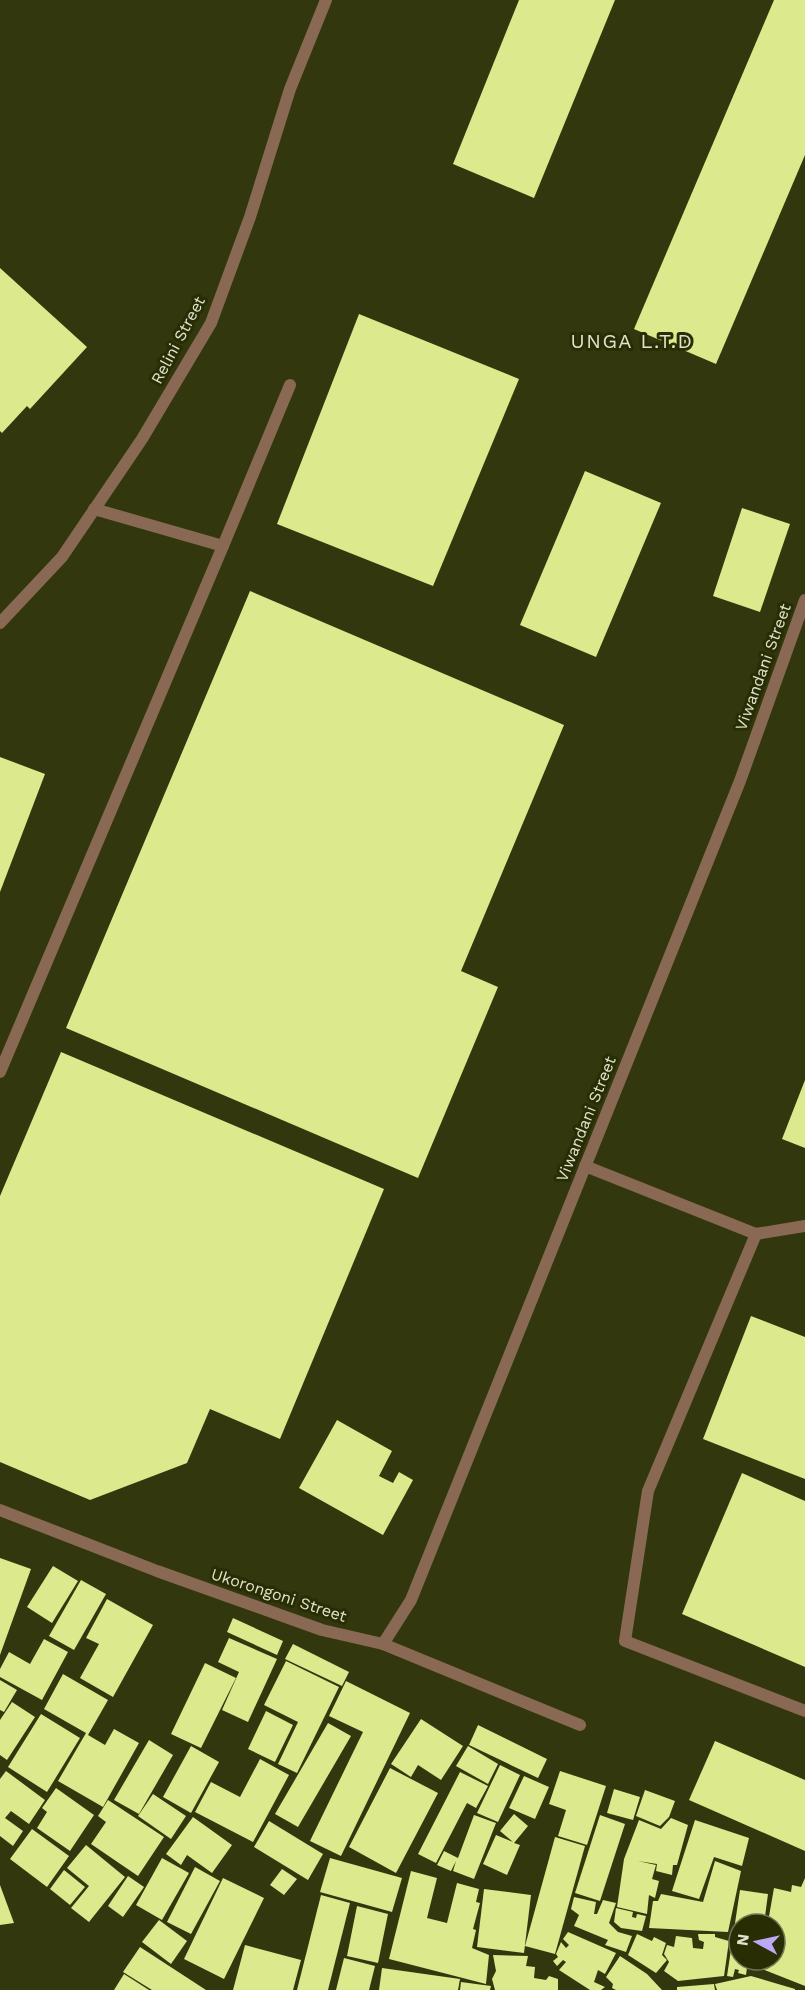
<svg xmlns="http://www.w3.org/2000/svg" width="805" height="1990" font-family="'Work Sans',sans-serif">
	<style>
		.building { fill: #dce98c }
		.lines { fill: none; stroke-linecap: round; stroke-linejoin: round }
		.service { stroke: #896953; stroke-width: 12 }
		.minor { stroke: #896953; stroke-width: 12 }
		.labels { text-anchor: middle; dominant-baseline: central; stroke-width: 6; stroke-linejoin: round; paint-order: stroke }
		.street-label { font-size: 16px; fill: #e0e4ce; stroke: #292d03 }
		.quarter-label { font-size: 20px; letter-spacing: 1.5px; fill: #e0e4ce; stroke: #292d03 }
	</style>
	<rect width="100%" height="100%" fill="#32370e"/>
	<g class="building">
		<polygon points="519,0 615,0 534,198 453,164"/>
		<polygon points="774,0 805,0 805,155 716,364 634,329"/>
		<polygon points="0,268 87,347 30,409 27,406 2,433 0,431"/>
		<polygon points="359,314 519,379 433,586 277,524"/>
		<polygon points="585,471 661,503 596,657 520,625"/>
		<polygon points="742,508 790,524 760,612 713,596"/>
		<polygon points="250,591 564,725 461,971 498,987 418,1178 66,1028"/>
		<polygon points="0,757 45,774 0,892"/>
		<polygon points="61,1052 384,1189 280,1439 210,1409 187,1463 90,1500 0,1462 0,1196"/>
		<polygon points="805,1080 805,1148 782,1139"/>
		<polygon points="751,1316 805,1337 805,1479 703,1439"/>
		<polygon points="337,1420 392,1451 379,1476 393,1483 399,1472 413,1480 383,1535 299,1488"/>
		<polygon points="742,1473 805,1501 805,1667 682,1614"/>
		<polygon points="0,1558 31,1569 0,1655"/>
		<polygon points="53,1566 78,1581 52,1623 27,1607"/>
		<polygon points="81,1580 106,1594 74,1650 49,1636"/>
		<polygon points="107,1599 153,1625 113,1697 80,1678 99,1644 86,1638"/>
		<polygon points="233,1618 283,1641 277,1655 227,1632"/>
		<polygon points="229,1638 277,1659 248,1722 222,1710 239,1672 218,1662"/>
		<polygon points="44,1639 68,1652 42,1700 0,1677 0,1669 9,1652 30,1664"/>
		<polygon points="293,1644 349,1672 342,1686 285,1659"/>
		<polygon points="286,1661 339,1687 297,1773 278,1764 298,1722 264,1705"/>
		<polygon points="205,1663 236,1678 201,1748 171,1734"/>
		<polygon points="63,1674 108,1700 88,1735 105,1745 114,1729 139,1743 103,1807 58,1781 86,1733 44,1709"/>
		<polygon points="0,1680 17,1690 4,1712 0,1710"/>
		<polygon points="346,1681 410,1713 341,1856 310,1841 363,1732 329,1716"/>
		<polygon points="12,1702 35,1717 7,1760 0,1755 0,1720"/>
		<polygon points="266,1711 293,1725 275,1762 248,1749"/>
		<polygon points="41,1714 80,1738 47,1792 8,1767"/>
		<polygon points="421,1719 463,1746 441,1780 418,1765 411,1777 391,1764"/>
		<polygon points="328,1723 351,1736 298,1827 275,1814"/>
		<polygon points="478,1725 547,1759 538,1778 469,1745"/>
		<polygon points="149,1740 173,1755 139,1814 114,1800"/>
		<polygon points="715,1741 805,1780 805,1851 689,1800"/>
		<polygon points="191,1746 219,1762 191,1813 163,1797"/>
		<polygon points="468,1746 498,1764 488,1784 456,1766"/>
		<polygon points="260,1759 289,1775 253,1842 195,1812 211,1782 240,1797"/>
		<polygon points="500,1765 520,1775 498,1822 477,1813"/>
		<polygon points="390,1768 438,1793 396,1873 349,1847"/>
		<polygon points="6,1771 45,1800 29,1824 11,1811 5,1818 23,1831 13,1846 0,1836 0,1779"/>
		<polygon points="560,1771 606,1786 587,1845 558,1836 566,1810 549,1804"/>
		<polygon points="460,1772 488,1786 476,1808 467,1803 436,1863 418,1854"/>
		<polygon points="524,1776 549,1787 535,1819 509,1808"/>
		<polygon points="56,1788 94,1815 70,1851 37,1828 47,1812 42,1808"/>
		<polygon points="614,1789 640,1797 633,1820 607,1813"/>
		<polygon points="645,1790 675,1801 669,1817 660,1826 636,1816"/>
		<polygon points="153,1794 186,1816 171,1839 138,1816"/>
		<polygon points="108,1800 164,1837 138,1876 91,1844 106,1822 98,1816"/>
		<polygon points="514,1814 528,1826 514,1843 520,1845 507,1875 483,1864 496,1835 513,1842 500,1831"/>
		<polygon points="474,1815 496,1823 474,1879 453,1871 456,1861 451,1871 437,1865 444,1851 458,1858"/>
		<polygon points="600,1815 625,1824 600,1901 575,1893"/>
		<polygon points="193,1817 232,1845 212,1873 187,1855 181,1865 166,1854"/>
		<polygon points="671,1818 688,1825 677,1865 673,1865 672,1875 656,1871 657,1864 638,1861 656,1865 652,1879 659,1881 655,1898 649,1895 647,1914 617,1907 624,1859 639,1820 661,1829"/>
		<polygon points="695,1820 749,1838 742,1866 714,1857 699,1899 672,1891"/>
		<polygon points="269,1821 323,1854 308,1880 254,1847"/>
		<polygon points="32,1829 69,1856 47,1887 10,1859"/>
		<polygon points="555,1837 585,1846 555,1954 525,1946"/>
		<polygon points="86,1845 125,1877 89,1922 71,1908 89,1886 67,1868"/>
		<polygon points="162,1858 189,1873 162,1920 136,1905"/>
		<polygon points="330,1858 402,1878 392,1912 320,1892"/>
		<polygon points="715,1861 741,1871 728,1932 649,1928 653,1901 658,1901 661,1894 703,1902"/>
		<polygon points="195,1867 220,1881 191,1934 167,1922"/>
		<polygon points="282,1869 297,1879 284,1895 270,1885"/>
		<polygon points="64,1870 85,1887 70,1905 50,1889"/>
		<polygon points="411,1871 437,1878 427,1918 447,1923 457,1883 479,1889 476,1902 480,1903 473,1929 476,1930 472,1948 489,1955 486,1984 389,1959"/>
		<polygon points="128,1876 144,1887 123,1917 108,1906"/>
		<polygon points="223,1878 264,1898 224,1979 184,1959"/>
		<polygon points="805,1878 805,1986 762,1969 749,1969 750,1960 775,1960 776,1924 768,1922 774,1888 791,1892 792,1885 801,1887"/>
		<polygon points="0,1885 14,1923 0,1925"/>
		<polygon points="484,1889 531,1895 524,1953 477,1947"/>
		<polygon points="740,1890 768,1894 764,1924 739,1924 739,1960 748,1960 746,1975 738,1973 739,1970 735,1969 733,1977 727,1976"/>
		<polygon points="321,1895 350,1903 328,1990 297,1990"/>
		<polygon points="574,1897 596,1902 594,1914 597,1914 603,1900 616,1903 609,1923 618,1932 632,1936 626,1952 605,1945 608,1940 574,1926 579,1915 571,1909"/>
		<polygon points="357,1906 388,1914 378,1963 347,1956"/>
		<polygon points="616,1908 633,1912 632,1917 636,1918 637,1914 646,1916 642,1931 621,1928 614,1922"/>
		<polygon points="159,1920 187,1941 171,1964 142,1942"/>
		<polygon points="568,1932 616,1953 605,1974 598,1970 594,1982 605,1987 601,1990 590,1990 559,1970 566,1962 563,1960 557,1966 553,1961 558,1957 556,1954 561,1942 566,1948 569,1945 563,1939"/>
		<polygon points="637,1934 652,1941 654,1937 666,1943 662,1955 667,1960 656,1973 628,1955"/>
		<polygon points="698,1934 715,1934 715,1937 729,1941 724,1976 678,1981 664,1971 669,1962 664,1954 667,1945 674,1947 676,1936 692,1938 693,1948 703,1949 704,1942 699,1940"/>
		<polygon points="245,1945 301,1960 293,1990 233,1990"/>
		<polygon points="140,1947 206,1990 152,1990 123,1972"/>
		<polygon points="493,1955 528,1956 526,1966 535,1967 534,1978 546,1980 549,1976 558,1979 558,1990 495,1990 492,1979 496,1971"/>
		<polygon points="620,1956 647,1974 662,1990 616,1990 612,1988 613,1984 606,1977"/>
		<polygon points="344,1958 375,1966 369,1990 336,1990"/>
		<polygon points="382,1968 460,1979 458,1990 379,1990"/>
		<polygon points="124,1974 149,1990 114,1990"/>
		<polygon points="751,1976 795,1989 795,1990 717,1990 715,1984"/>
		<polygon points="461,1982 491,1986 490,1990 460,1990"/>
		<polygon points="714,1984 715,1990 677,1990 677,1987"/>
	</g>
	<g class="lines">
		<g class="service">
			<polyline points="223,546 290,385"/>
			<polyline points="0,623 62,557 142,439 211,323 250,217 290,89 326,0"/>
			<polyline points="0,1072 223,546 94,509"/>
			<polyline points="585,1166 756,1234 805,1226"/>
			<polyline points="756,1234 648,1491 625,1641 805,1711"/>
			<polyline points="383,1644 411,1600 740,781 805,600"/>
		</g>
		<polyline class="minor" points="0,1510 157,1571 322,1630 383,1644 580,1725"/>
	</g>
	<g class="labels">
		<g class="street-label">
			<text transform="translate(178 340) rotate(-62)">Relini Street</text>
			<text transform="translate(763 667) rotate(-70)">Viwandani Street</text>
			<text transform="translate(586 1119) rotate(-68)">Viwandani Street</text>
			<text transform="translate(279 1595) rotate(18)">Ukorongoni Street</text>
		</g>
		<g class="quarter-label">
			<text x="632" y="341">UNGA L.T.D</text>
		</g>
	</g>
	<g transform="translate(757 1942) rotate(278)"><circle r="28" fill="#292d03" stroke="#727654" stroke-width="1.5"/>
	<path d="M0-4.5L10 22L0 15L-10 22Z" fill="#bca9f5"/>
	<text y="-9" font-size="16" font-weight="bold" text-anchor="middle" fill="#e0e4ce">N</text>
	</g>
</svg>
